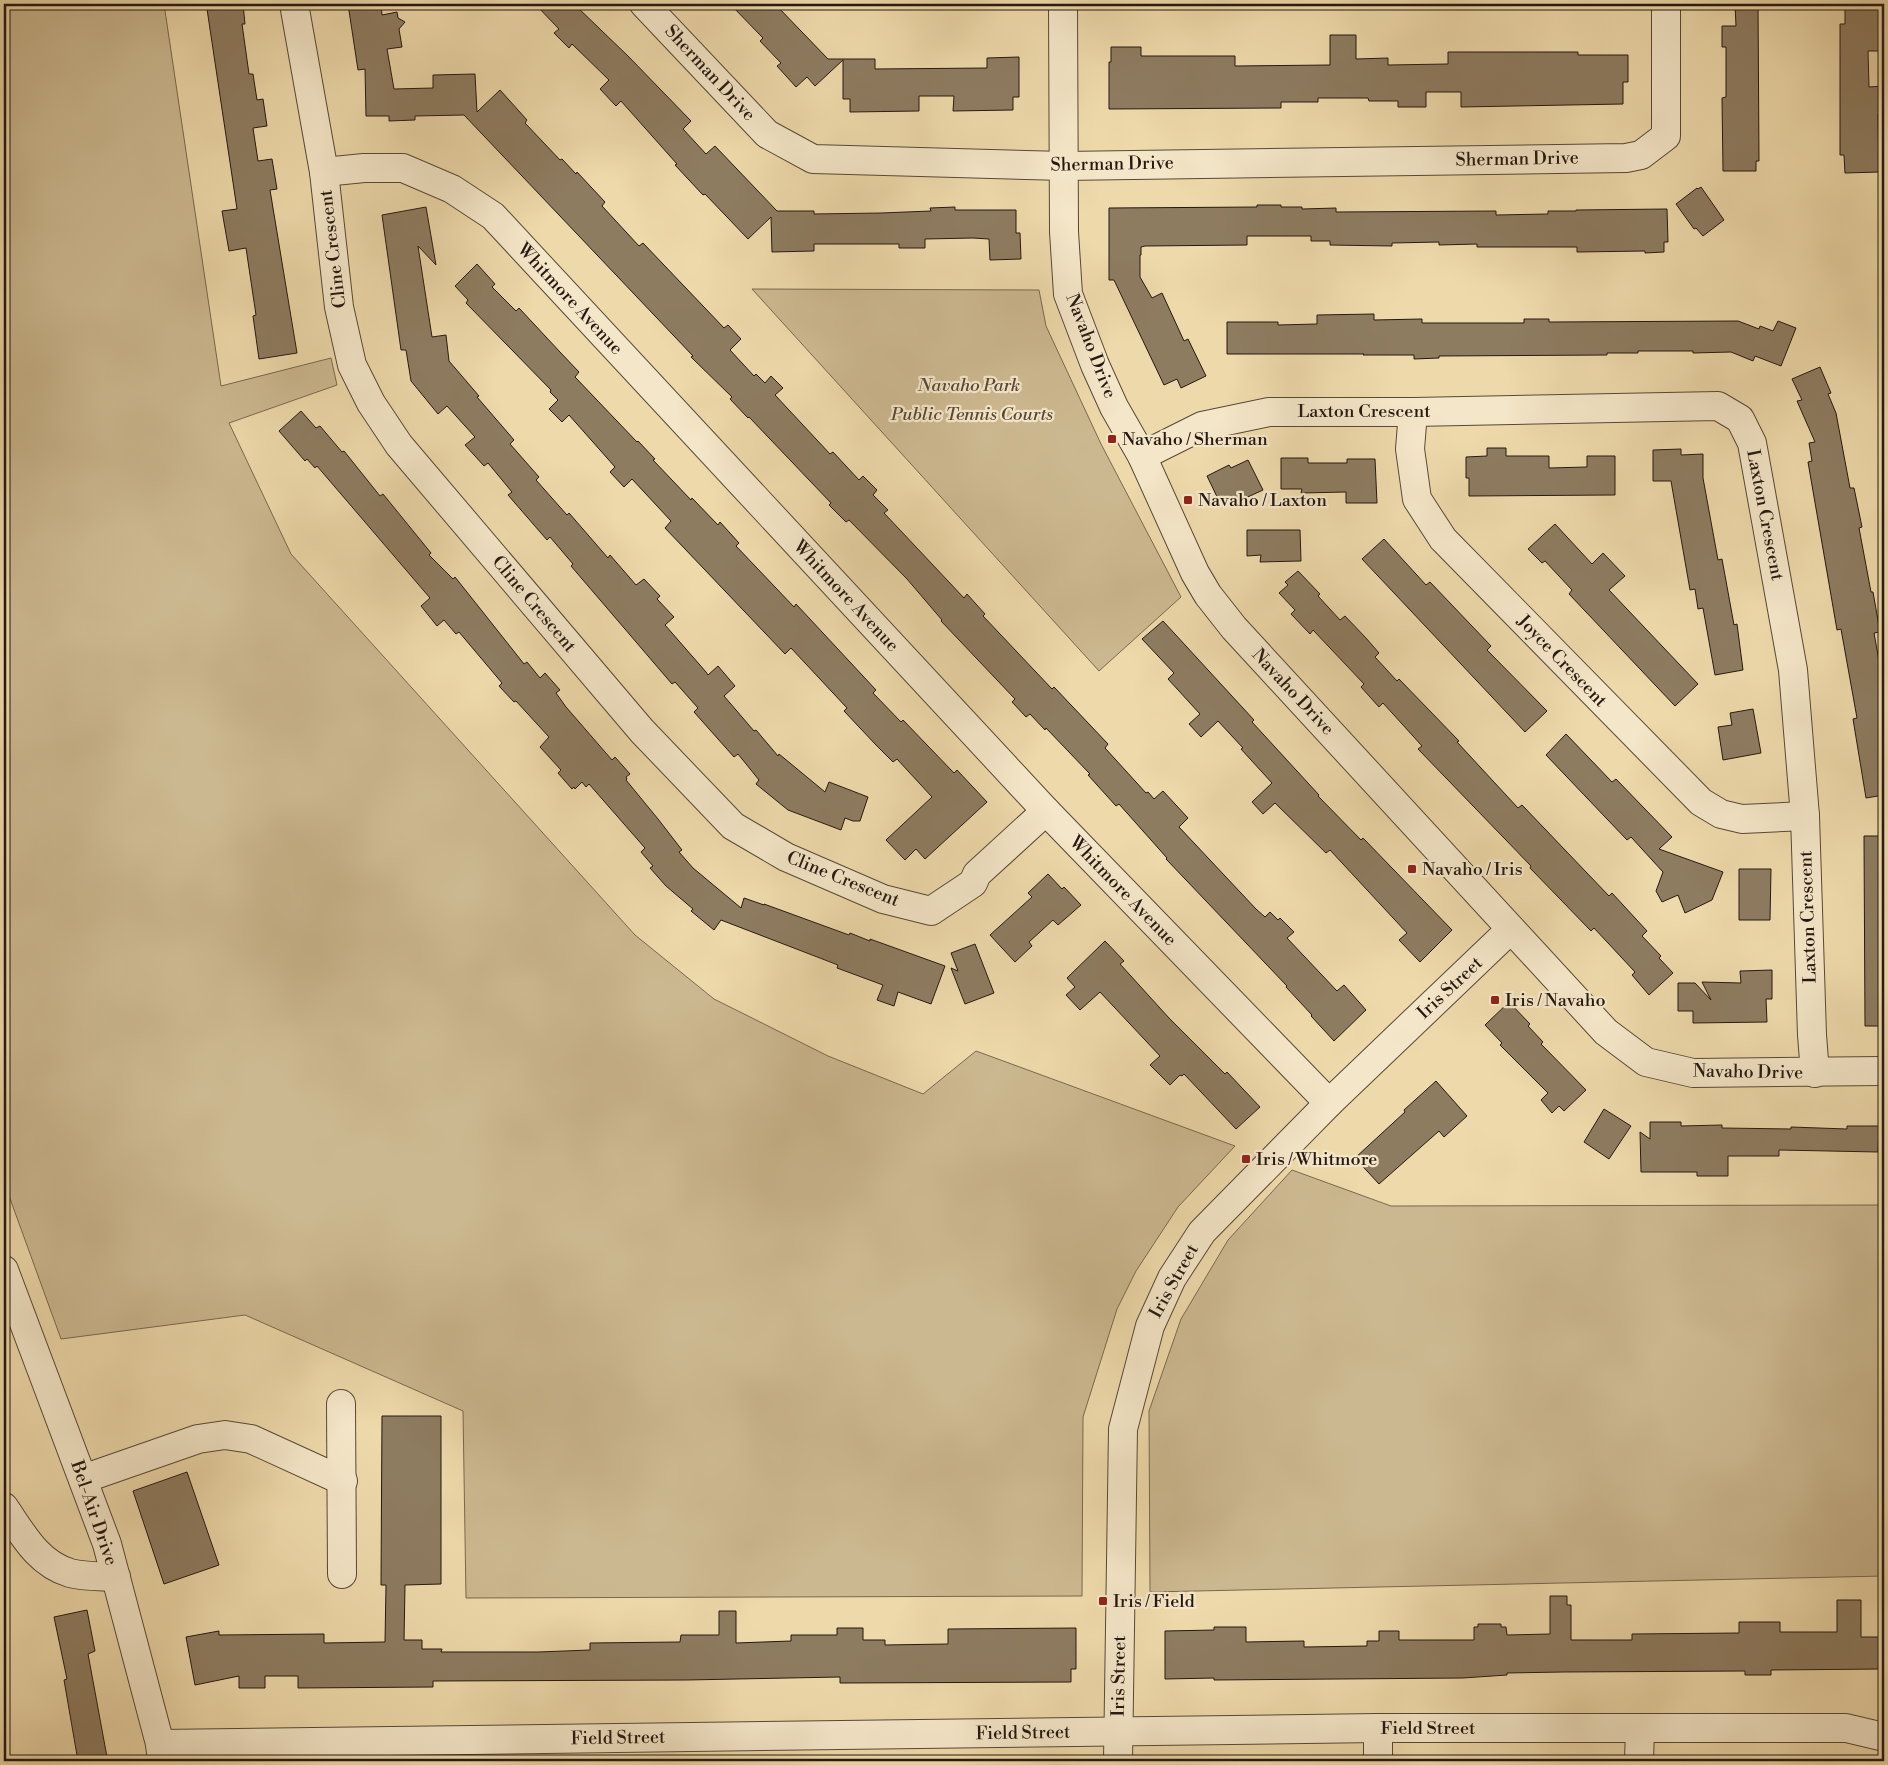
<svg xmlns="http://www.w3.org/2000/svg" width="1888" height="1765" font-family="'Libre Bodoni',serif">
	<style>
		.green { fill: #ccb890; stroke: #786850 }
		.building { fill: #8e7c61; stroke: #251811 }
		.lines { fill: none; stroke-linecap: round; stroke-linejoin: round }
		.minor-casing { stroke: #574837; stroke-width: 30 }
		.minor { stroke: #f4e6c8; stroke-width: 28 }
		.poi-dot { fill: #8f2418; stroke: #f4e6c8; stroke-width: 2 }
		.labels { text-anchor: middle; dominant-baseline: central; stroke-width: 4.5; stroke-linejoin: round; paint-order: stroke }
		.street-label { font-size: 18px; fill: #251811; stroke: #f4e6c8 }
		.park-label { font-size: 18px; font-style: italic; fill: #574837; stroke: #f4e6c8 }
		.poi-label { font-size: 18px; fill: #251811; stroke: #f4e6c8; text-anchor: start }
	</style>
	<rect width="100%" height="100%" fill="#eed9aa"/>
	<filter id="stains"><feTurbulence type="fractalNoise" baseFrequency=".004" numOctaves="4"/><feColorMatrix values="0 0 0 0 .2 0 0 0 0 .09 0 0 0 0 .02 0 0 0 .5 -.17"/></filter>
	<radialGradient id="worn" r=".72"><stop offset=".6" stop-color="#630" stop-opacity="0"/><stop offset="1" stop-color="#630" stop-opacity=".3"/></radialGradient>
	<g class="green">
		<polygon points="4,4 164,4 221,386 331,358 337,385 229,423 291,554 635,935 714,999 828,1056 923,1094 976,1051 1235,1146 1178,1207 1136,1271 1117,1309 1083,1417 1082,1596 466,1598 463,1411 245,1315 61,1339 4,1182"/>
		<polygon points="752,289 1039,290 1046,326 1101,444 1181,597 1099,671"/>
		<polygon points="1292,1170 1391,1206 1884,1205 1884,1576 1150,1592 1149,1411 1181,1319 1228,1240"/>
	</g>
	<g class="building">
		<polygon points="243,4 245,24 242,24 249,74 253,74 257,100 263,99 267,126 253,128 258,161 272,159 277,189 270,190 297,353 259,359 253,316 256,315 246,248 229,251 222,211 237,209 207,9"/>
		<polygon points="348,4 381,4 382,15 397,12 398,18 405,22 399,29 402,47 387,49 394,89 433,88 433,75 475,74 477,112 500,90 527,120 525,123 560,160 562,159 576,174 577,172 605,202 602,206 639,246 643,243 724,328 728,325 741,339 730,350 754,376 756,374 765,383 771,376 783,388 775,395 830,454 833,452 859,480 863,476 877,490 873,495 888,510 884,513 964,598 967,594 985,614 983,616 1052,689 1054,687 1108,744 1105,748 1146,793 1148,792 1154,799 1163,791 1188,818 1179,827 1256,909 1265,917 1270,912 1278,920 1280,918 1294,932 1287,938 1337,991 1344,985 1366,1010 1334,1041 1311,1016 1312,1015 1286,987 1287,986 1166,859 1167,858 1119,804 1116,806 1088,775 1090,774 1046,728 1045,730 1030,714 1026,717 1012,702 1015,699 941,621 942,620 907,579 849,520 846,522 829,505 831,503 749,417 748,418 730,399 732,397 691,357 693,356 464,115 415,116 415,120 389,121 389,116 366,116 365,69 358,70"/>
		<polygon points="535,4 574,4 629,57 691,121 683,129 706,154 715,146 777,211 814,211 814,214 881,213 931,211 930,208 955,207 955,210 1016,210 1016,233 1020,233 1021,259 990,260 989,239 973,238 925,239 925,248 899,248 899,244 814,244 814,251 772,252 771,217 748,239 705,194 703,195 675,165 677,164 621,101 616,106 600,89 609,80 572,44 569,48 554,33 559,29"/>
		<polygon points="730,4 775,4 828,59 875,59 875,69 987,68 987,58 1019,57 1019,97 1013,97 1013,110 953,111 954,96 919,96 919,111 850,112 850,99 843,99 843,60 815,86 807,77 796,87 777,66 781,63 760,41 763,38"/>
		<polygon points="1735,4 1758,4 1759,161 1756,161 1756,171 1723,171 1722,98 1726,97 1726,47 1722,47 1722,26 1736,26"/>
		<polygon points="1845,4 1881,4 1882,51 1868,51 1869,87 1883,86 1883,114 1878,114 1879,172 1845,173 1844,155 1840,155 1840,24 1845,24"/>
		<polygon points="1330,35 1356,35 1356,59 1388,58 1388,65 1448,64 1448,52 1578,52 1578,55 1628,55 1628,82 1623,82 1623,104 1461,107 1461,92 1426,92 1426,107 1398,107 1398,101 1369,101 1368,98 1318,98 1318,102 1281,102 1281,108 1109,109 1109,62 1111,62 1111,47 1141,47 1141,56 1235,56 1235,66 1330,65"/>
		<polygon points="1701,187 1724,220 1703,236 1696,228 1694,229 1676,204 1697,188 1698,189"/>
		<polygon points="1257,205 1281,205 1281,207 1302,207 1302,209 1336,208 1336,212 1496,211 1496,215 1548,214 1548,211 1576,211 1576,210 1667,209 1668,242 1664,242 1664,252 1645,253 1645,251 1577,252 1577,247 1477,247 1477,244 1439,245 1439,242 1392,243 1392,246 1330,245 1330,241 1311,241 1311,236 1247,236 1247,245 1145,246 1141,247 1141,255 1140,255 1140,277 1152,298 1162,293 1184,341 1188,339 1206,376 1181,388 1177,379 1164,385 1114,280 1109,280 1109,208 1257,207"/>
		<polygon points="426,207 436,265 418,246 432,337 446,335 449,361 479,396 477,397 514,440 510,444 539,477 536,480 567,515 569,513 608,558 610,555 636,585 644,579 660,596 657,599 674,617 665,625 706,672 708,675 718,666 735,686 724,696 754,731 756,730 778,756 779,754 825,792 829,782 868,797 860,821 853,821 845,818 841,830 788,810 756,784 759,780 738,754 734,757 694,712 698,708 675,682 672,684 571,566 573,564 550,537 547,540 508,495 512,492 488,463 484,466 465,445 475,437 447,406 438,414 411,381 406,350 401,350 382,215"/>
		<polygon points="477,264 495,284 492,287 516,311 519,308 560,352 579,372 575,377 637,442 638,441 655,459 653,460 691,500 692,498 718,525 720,522 739,543 736,546 794,607 796,604 876,690 873,693 901,722 903,720 954,773 957,770 987,802 925,859 916,849 905,860 886,840 932,797 897,759 893,762 876,745 844,711 847,708 791,648 785,654 665,528 671,521 632,479 624,487 610,472 615,467 569,415 562,422 549,409 558,400 550,392 551,390 466,303 468,300 455,286"/>
		<polygon points="1374,314 1374,320 1422,319 1422,323 1524,323 1524,319 1549,319 1549,322 1738,321 1759,329 1760,326 1773,331 1778,321 1796,328 1781,366 1755,356 1753,361 1731,352 1693,353 1693,351 1638,351 1638,353 1607,353 1607,355 1439,356 1439,358 1414,359 1414,355 1363,355 1364,354 1227,354 1227,322 1278,322 1278,325 1317,324 1317,315"/>
		<polygon points="1820,367 1831,393 1828,394 1836,413 1850,488 1854,488 1862,527 1859,528 1871,592 1873,592 1880,632 1874,633 1884,689 1884,795 1866,798 1853,719 1857,718 1841,629 1837,630 1808,462 1812,461 1809,443 1815,442 1797,401 1802,400 1792,379"/>
		<polygon points="301,411 316,428 320,426 342,452 344,451 380,496 383,494 431,553 429,555 453,579 455,577 524,664 527,662 540,678 545,673 560,690 556,693 566,707 612,760 615,757 630,774 626,777 627,779 626,780 658,819 682,850 679,852 693,868 741,908 744,898 764,905 764,904 849,935 850,933 870,941 870,939 945,966 931,1004 898,992 894,1006 877,1000 883,985 837,968 838,965 721,920 714,930 691,911 693,909 666,886 650,868 653,866 641,852 645,848 589,784 586,787 582,782 575,789 574,787 572,789 558,773 561,770 540,747 549,737 516,701 514,702 499,686 502,683 459,632 456,634 444,620 437,626 421,606 430,598 317,466 315,468 307,459 305,461 279,431"/>
		<polygon points="1487,448 1506,448 1506,456 1549,456 1549,468 1587,467 1587,456 1615,456 1615,495 1469,496 1469,478 1466,478 1466,457 1487,456"/>
		<polygon points="1681,449 1681,455 1703,454 1703,478 1718,560 1722,559 1734,625 1737,624 1743,670 1715,675 1703,608 1698,609 1695,589 1690,590 1671,481 1653,481 1653,450"/>
		<polygon points="1281,458 1308,458 1308,463 1347,463 1347,459 1375,459 1377,503 1346,503 1346,492 1301,493 1302,489 1281,489"/>
		<polygon points="1248,460 1263,490 1239,501 1237,497 1221,505 1207,476 1229,465 1231,468"/>
		<polygon points="1555,524 1592,564 1603,553 1625,576 1609,590 1698,684 1675,706 1569,594 1572,590 1545,561 1542,563 1528,549"/>
		<polygon points="1247,530 1300,530 1301,561 1260,562 1261,555 1247,556"/>
		<polygon points="1384,539 1426,585 1430,582 1491,646 1487,650 1547,711 1525,732 1362,559"/>
		<polygon points="1298,571 1320,594 1318,596 1340,620 1345,616 1366,638 1379,653 1375,657 1397,681 1399,679 1459,741 1457,742 1518,808 1522,805 1609,896 1612,893 1647,931 1642,936 1661,956 1659,958 1673,973 1649,995 1632,975 1635,972 1608,943 1594,928 1591,931 1530,868 1531,866 1418,749 1422,746 1383,703 1379,707 1361,687 1364,684 1313,630 1310,634 1291,614 1295,610 1279,593 1288,585 1285,582"/>
		<polygon points="1163,621 1254,720 1252,722 1319,795 1318,796 1361,840 1363,838 1452,930 1420,962 1399,940 1407,933 1330,850 1326,853 1275,803 1263,814 1252,802 1272,783 1241,749 1243,748 1218,721 1201,737 1189,724 1200,714 1168,679 1174,673 1142,639"/>
		<polygon points="1753,709 1761,753 1723,760 1718,727 1732,725 1730,713"/>
		<polygon points="1566,734 1612,782 1616,779 1672,837 1659,849 1723,872 1712,900 1685,913 1678,895 1662,902 1656,891 1663,872 1631,837 1627,840 1546,755"/>
		<polygon points="1864,836 1884,836 1884,1026 1865,1026"/>
		<polygon points="1739,869 1771,869 1770,920 1739,920"/>
		<polygon points="1048,874 1062,889 1064,887 1081,905 1058,925 1053,920 1029,942 1032,946 1015,962 990,935 1032,897 1028,893"/>
		<polygon points="1105,941 1124,961 1120,964 1169,1018 1225,1074 1227,1072 1260,1107 1236,1129 1184,1074 1182,1076 1180,1075 1170,1085 1150,1065 1160,1056 1100,992 1080,1010 1066,995 1075,987 1067,978"/>
		<polygon points="975,944 994,993 965,1004 951,968 958,971 951,953"/>
		<polygon points="1772,970 1772,999 1766,999 1767,1022 1693,1023 1693,1011 1678,1011 1678,983 1695,983 1711,1000 1702,982 1741,983 1740,971"/>
		<polygon points="1509,1002 1530,1024 1528,1026 1543,1042 1541,1044 1586,1090 1564,1111 1559,1106 1552,1113 1541,1100 1548,1093 1500,1045 1502,1043 1485,1025"/>
		<polygon points="1436,1081 1467,1116 1444,1137 1439,1131 1379,1184 1355,1158 1405,1112 1404,1110"/>
		<polygon points="1604,1109 1631,1126 1609,1159 1584,1142"/>
		<polygon points="1650,1122 1681,1122 1681,1126 1722,1125 1722,1128 1791,1129 1791,1127 1847,1129 1847,1126 1879,1126 1878,1152 1779,1150 1779,1156 1728,1156 1728,1176 1697,1176 1697,1172 1641,1172 1640,1132 1650,1139"/>
		<polygon points="382,1416 441,1416 441,1584 405,1585 404,1640 422,1640 422,1649 442,1649 441,1652 538,1652 590,1650 590,1643 680,1642 681,1635 719,1635 719,1611 736,1611 736,1643 791,1641 791,1635 837,1635 837,1628 863,1628 863,1640 885,1640 885,1645 948,1644 948,1629 1076,1628 1076,1669 1071,1669 1071,1682 840,1683 840,1677 686,1680 433,1681 433,1687 298,1688 298,1676 265,1676 265,1688 239,1688 239,1676 195,1685 186,1637 219,1631 219,1635 324,1634 324,1643 385,1642 386,1585 381,1585"/>
		<polygon points="187,1472 219,1565 164,1584 133,1491"/>
		<polygon points="1550,1596 1567,1596 1567,1605 1571,1605 1571,1640 1632,1640 1632,1634 1739,1633 1739,1622 1780,1622 1780,1632 1837,1632 1837,1600 1861,1600 1861,1637 1884,1637 1884,1669 1771,1670 1771,1675 1745,1675 1745,1671 1563,1672 1507,1673 1507,1675 1463,1678 1214,1680 1214,1678 1165,1679 1165,1631 1214,1630 1214,1627 1246,1627 1246,1642 1304,1641 1304,1647 1367,1646 1367,1641 1379,1641 1379,1631 1399,1631 1399,1640 1474,1640 1474,1627 1478,1627 1478,1624 1501,1624 1501,1627 1506,1627 1507,1635 1550,1634"/>
		<polygon points="87,1610 95,1651 88,1654 107,1757 78,1761 64,1680 67,1679 54,1617"/>
	</g>
	<g class="lines">
		<g class="minor-casing">
			<g id="minor">
				<polyline points="294,4 324,172 339,307 352,365 371,403 399,445 642,731 733,826 786,857 883,899 931,911 973,883 977,874 1046,811"/>
				<polyline points="644,4 767,134 813,159 1064,166 1626,158 1641,155 1666,136 1666,4"/>
				<polyline points="1063,4 1064,232 1068,294 1095,365 1114,407 1142,456 1195,573 1208,595 1234,628 1606,1032 1646,1062 1693,1073 1884,1071"/>
				<polyline points="324,172 364,168 403,168 452,189 493,216 1046,811 1329,1103"/>
				<polyline points="1413,412 1410,449 1417,499 1443,539 1701,802 1721,814 1742,819 1805,816"/>
				<polyline points="1142,456 1202,426 1269,412 1413,412 1718,406 1740,419 1752,443 1793,670 1805,816 1812,1035 1815,1073"/>
				<polyline points="4,1270 107,1544 160,1744 162,1761"/>
				<polyline points="341,1404 342,1574"/>
				<polyline points="83,1479 198,1439 225,1435 251,1439 343,1481"/>
				<path d="M4,1507C22,1533 37,1563 70,1573C84,1577 101,1576 116,1577"/>
				<polyline points="1378,1728 1378,1761"/>
				<polyline points="160,1744 1378,1728 1846,1728 1884,1737"/>
				<polyline points="1118,1761 1123,1429 1150,1326 1172,1278 1202,1232 1329,1103 1511,929"/>
				<polyline points="1639,1761 1640,1728"/>
			</g>
		</g>
		<use href="#minor" class="minor"/>
	</g>
	<g class="poi-dot">
		<rect x="1107" y="434" width="10" height="10" rx="2.5"/>
		<rect x="1183" y="495" width="10" height="10" rx="2.5"/>
		<rect x="1407" y="864" width="10" height="10" rx="2.5"/>
		<rect x="1490" y="995" width="10" height="10" rx="2.5"/>
		<rect x="1241" y="1154" width="10" height="10" rx="2.5"/>
		<rect x="1098" y="1596" width="10" height="10" rx="2.5"/>
	</g>
	<g class="labels">
		<g class="street-label">
			<text transform="translate(710 73) rotate(47)">Sherman Drive</text>
			<text transform="translate(1517 159) rotate(-1)">Sherman Drive</text>
			<text transform="translate(1112 164) rotate(-1)">Sherman Drive</text>
			<text transform="translate(333 249) rotate(-97)">Cline Crescent</text>
			<text transform="translate(570 299) rotate(47)">Whitmore Avenue</text>
			<text transform="translate(1091 346) rotate(69)">Navaho Drive</text>
			<text x="1364" y="411">Laxton Crescent</text>
			<text transform="translate(1765 515) rotate(79)">Laxton Crescent</text>
			<text transform="translate(846 596) rotate(47)">Whitmore Avenue</text>
			<text transform="translate(534 604) rotate(50)">Cline Crescent</text>
			<text transform="translate(1562 661) rotate(46)">Joyce Crescent</text>
			<text transform="translate(1293 692) rotate(47)">Navaho Drive</text>
			<text transform="translate(843 879) rotate(22)">Cline Crescent</text>
			<text transform="translate(1123 891) rotate(46)">Whitmore Avenue</text>
			<text transform="translate(1808 917) rotate(-92)">Laxton Crescent</text>
			<text transform="translate(1450 988) rotate(-43)">Iris Street</text>
			<text transform="translate(1748 1072) rotate(1)">Navaho Drive</text>
			<text transform="translate(1174 1281) rotate(-61)">Iris Street</text>
			<text transform="translate(94 1513) rotate(71)">Bel-Air Drive</text>
			<text transform="translate(1119 1676) rotate(-89)">Iris Street</text>
			<text x="1428" y="1728">Field Street</text>
			<text transform="translate(1023 1733) rotate(-1)">Field Street</text>
			<text transform="translate(618 1738) rotate(-1)">Field Street</text>
		</g>
		<g class="park-label">
			<text x="969" y="385">Navaho Park</text>
			<text x="972" y="414">Public Tennis Courts</text>
		</g>
		<g class="poi-label">
			<text x="1122" y="439">Navaho / Sherman</text>
			<text x="1198" y="500">Navaho / Laxton</text>
			<text x="1422" y="869">Navaho / Iris</text>
			<text x="1505" y="1000">Iris / Navaho</text>
			<text x="1256" y="1159">Iris / Whitmore</text>
			<text x="1113" y="1601">Iris / Field</text>
		</g>
	</g>
	<rect width="1888" height="1765" fill="none" stroke="#eed9aa" stroke-width="20"/>
	<rect x="5" y="5" width="1878" height="1755" fill="none" stroke="#251811" stroke-width="2.5"/>
	<rect x="10" y="10" width="1868" height="1745" fill="none" stroke="#251811"/>
	<rect width="100%" height="100%" filter="url(#stains)"/>
	<rect width="100%" height="100%" fill="url(#worn)"/>
</svg>
